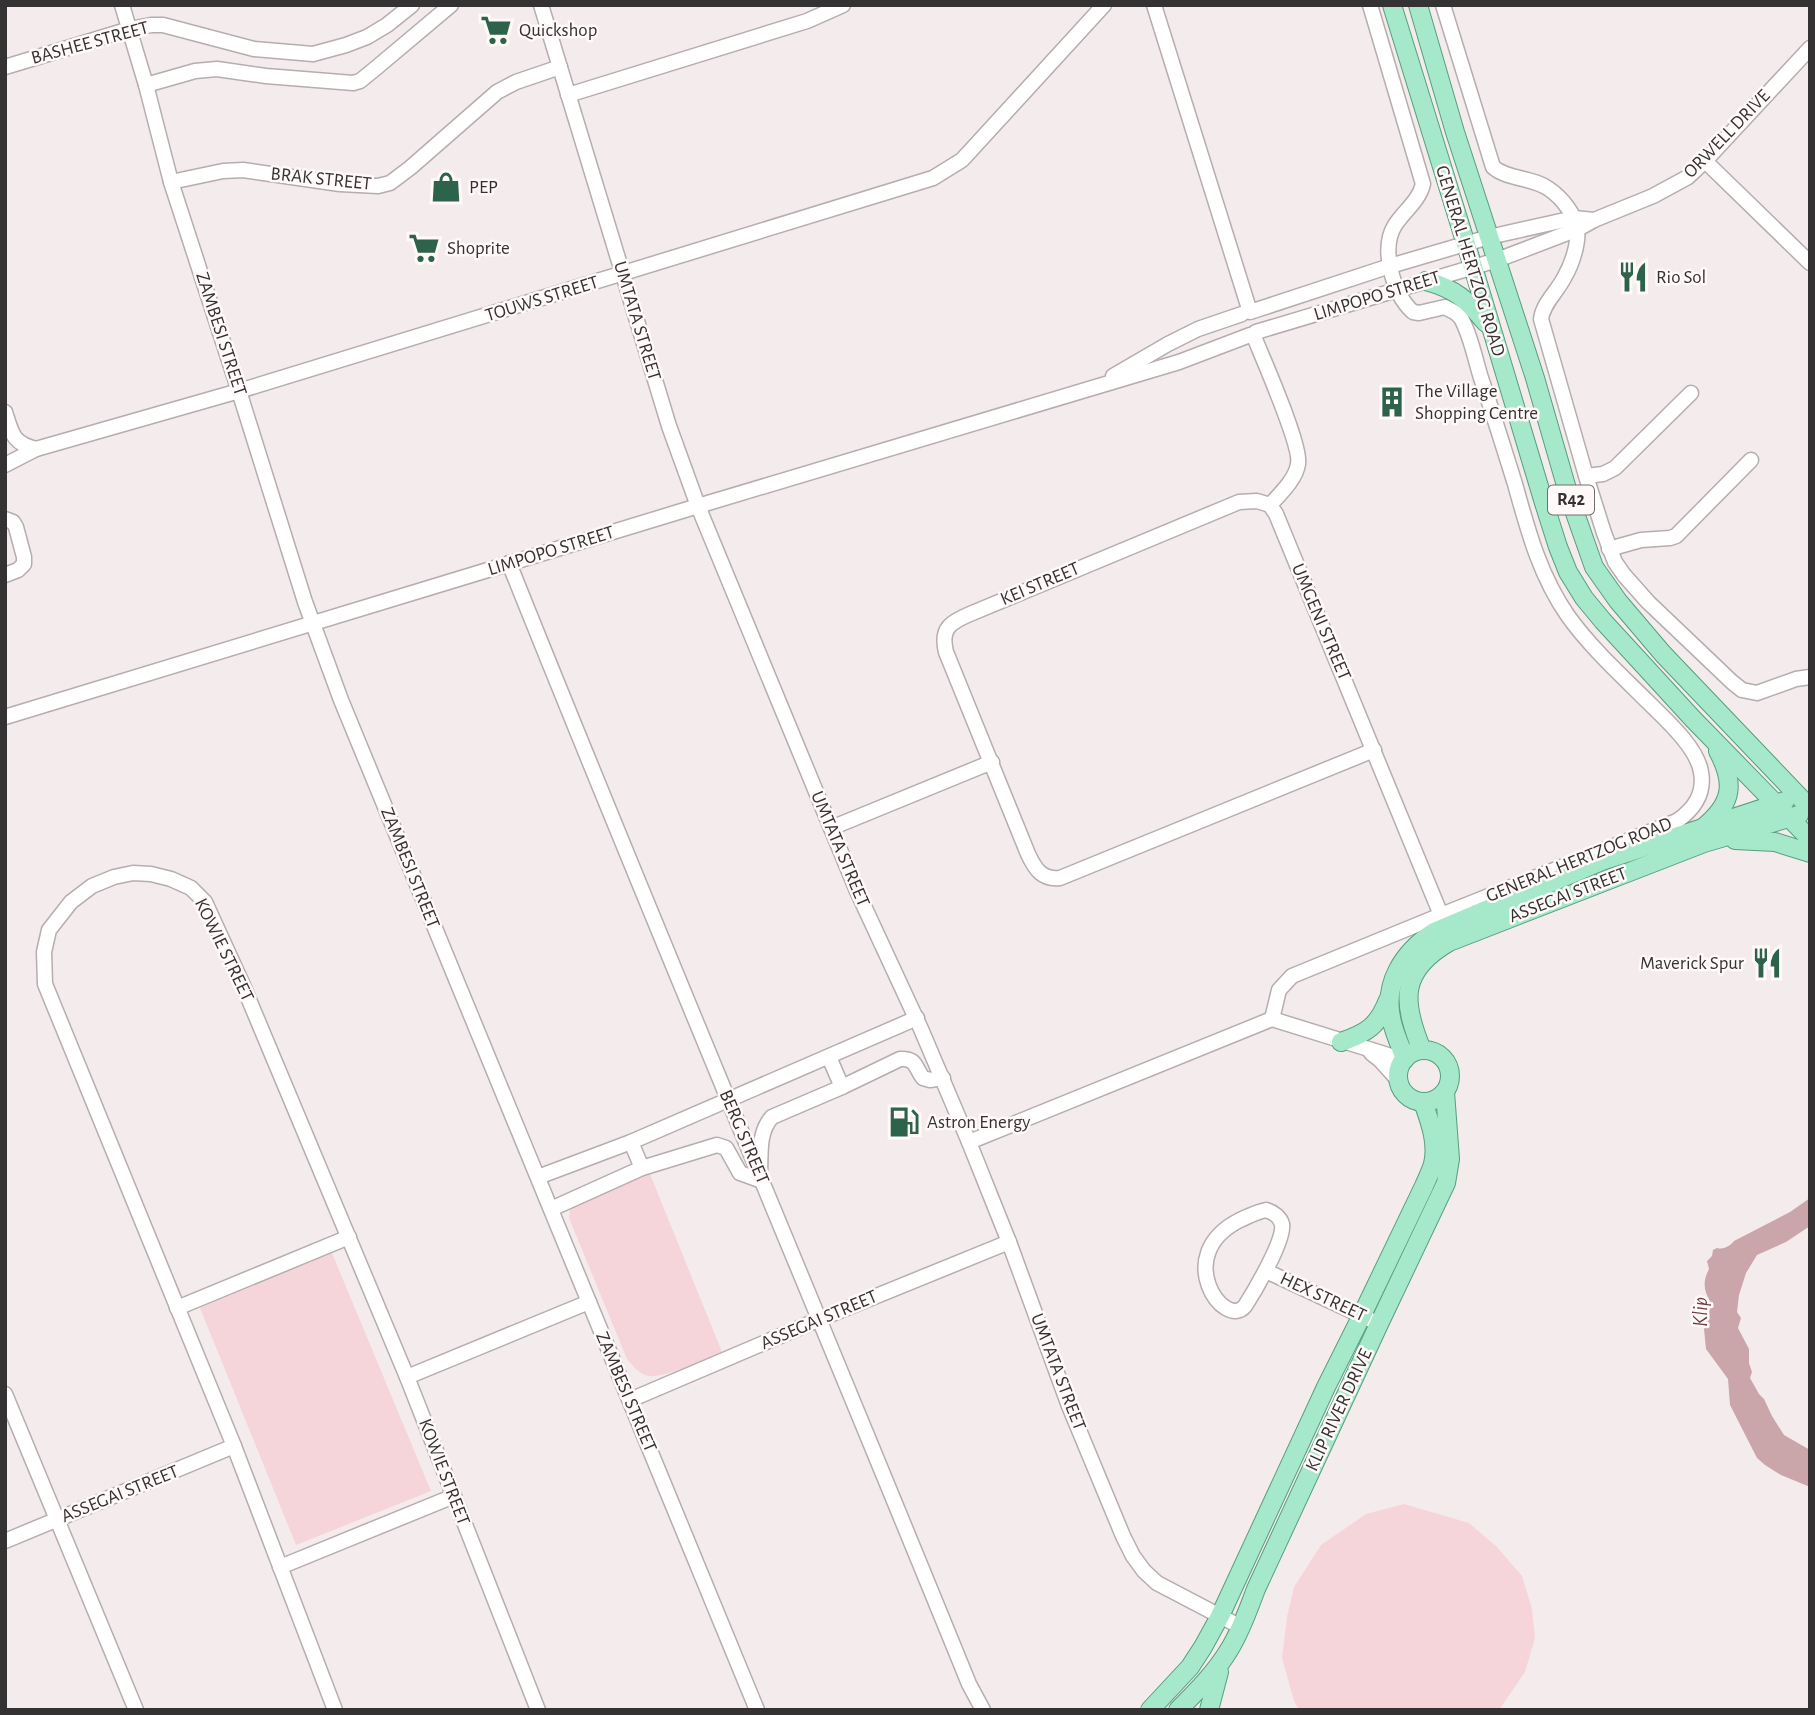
<svg xmlns="http://www.w3.org/2000/svg" width="1815" height="1715" font-family="'Alegreya Sans',sans-serif">
	<style>
		.green { fill: #f6d5da }
		.water { fill: #caa6ab }
		.lines { fill: none; stroke-linecap: round; stroke-linejoin: round }
		.minor-casing { stroke: #b5adae; stroke-width: 17 }
		.major-casing { stroke: #579e7e; stroke-width: 20 }
		.minor { stroke: #fff; stroke-width: 14 }
		.major { stroke: #a6e8ca; stroke-width: 18 }
		.labels { text-anchor: middle; dominant-baseline: central; stroke-width: 5; stroke-linejoin: round; paint-order: stroke }
		.shield { fill: #fff9fa; stroke: #726e6f; stroke-width: 2 }
		.shield-label { font-size: 18px; font-weight: bold; fill: #353233 }
		.poi-label { font-size: 19px; fill: #353233; stroke: #fff9fa; text-anchor: start }
		.street-label { font-size: 19px; fill: #353233; stroke: #fff9fa }
		.water-label { font-size: 21px; font-style: italic; fill: #6f3b46; stroke: #fff9fa }
	</style>
	<rect width="100%" height="100%" fill="#f4ebec"/>
	<g class="green">
		<path d="M650,1174L722,1352C707,1358 663,1379 648,1376C639,1374 633,1366 627,1359L569,1218L570,1210L575,1204Z"/>
		<polygon points="332,1253 431,1491 296,1545 200,1308"/>
		<polygon points="1404,1504 1469,1523 1497,1547 1522,1576 1532,1609 1535,1638 1525,1672 1499,1710 1299,1710 1294,1701 1282,1658 1287,1617 1294,1587 1321,1545 1366,1514"/>
	</g>
	<path class="water" d="M1810,1198V1226L1786,1242L1757,1255L1746,1273L1739,1295L1737,1312L1741,1318L1738,1328L1749,1349V1363L1752,1372L1750,1378L1759,1394L1764,1399L1772,1416L1784,1435L1810,1450V1487L1781,1475L1765,1465L1757,1458L1730,1405L1728,1379L1706,1349L1704,1329C1709,1324 1707,1319 1704,1313L1710,1301C1703,1289 1703,1281 1709,1269L1707,1261L1712,1256L1713,1250L1717,1248C1723,1250 1730,1246 1734,1241L1790,1212Z"/>
	<g class="lines">
		<g class="minor-casing">
			<g id="minor">
				<polyline points="122,5 146,85 171,182 239,391 305,602 341,700 757,1710"/>
				<polyline points="541,5 669,426 698,506 857,891 921,1029 969,1142 1009,1242 1069,1406 1123,1536 1133,1556 1144,1571 1157,1583 1241,1627"/>
				<polyline points="1154,5 1250,312 1390,266 1489,237 1574,218 1594,220"/>
				<path d="M1443,5L1493,167C1508,180 1533,177 1549,189C1561,197 1575,214 1577,229C1579,243 1572,264 1565,276C1558,291 1543,303 1541,319L1586,476L1604,533L1615,562L1624,575L1648,602L1732,682L1742,690L1757,693L1796,679L1810,677"/>
				<polyline points="5,67 130,29 151,25 163,25 254,49 313,54 346,45 367,37 387,25 412,5"/>
				<polyline points="146,85 195,71 217,69 266,76 353,83 360,81 376,68 451,5"/>
				<polyline points="568,95 807,21 843,5"/>
				<polyline points="1705,161 1810,263"/>
				<polyline points="171,182 223,171 243,170 340,184 378,186 390,183 410,168 497,92 516,82 560,67"/>
				<polyline points="1256,332 1497,260 1578,229 1594,220 1653,196 1688,177 1705,161 1810,48"/>
				<path d="M1253,334C1262,357 1302,446 1298,464C1296,479 1280,494 1270,505L1276,514L1441,915"/>
				<polyline points="1113,376 1168,344 1198,329 1242,314"/>
				<path d="M5,412C12,433 12,443 36,449"/>
				<polyline points="5,465 36,449 239,391 933,178 962,160 1104,5"/>
				<polyline points="1586,476 1603,474 1615,468 1691,393"/>
				<path d="M1270,505L1257,501L1239,502L970,614C951,622 940,628 946,652L1028,854C1035,869 1042,880 1060,878L1374,750"/>
				<polyline points="5,519 13,522 16,527 24,557 24,564 18,570 5,575"/>
				<polyline points="1609,549 1641,540 1670,538 1676,536 1751,460"/>
				<path d="M509,563C659,938 817,1310 969,1684L983,1710"/>
				<polyline points="5,717 698,506 1179,362 1250,335"/>
				<polyline points="831,828 992,762"/>
				<path d="M1272,1019L1279,990L1292,976L1441,915L1677,821C1694,809 1705,794 1701,772C1697,747 1665,719 1647,701C1620,674 1591,648 1568,616C1540,576 1528,531 1515,484C1504,449 1493,413 1481,378C1475,359 1471,336 1461,318L1456,313L1445,307L1419,313L1413,312C1393,294 1380,249 1395,225C1404,211 1419,201 1423,184L1370,5"/>
				<polyline points="1371,1053 1380,1060 1399,1081"/>
				<polyline points="829,1057 842,1087"/>
				<polyline points="631,1142 642,1168"/>
				<polyline points="969,1142 1272,1019 1404,1060"/>
				<path d="M760,1174C761,1155 758,1132 772,1117L842,1087L900,1059C917,1058 915,1068 923,1078L930,1080L943,1078"/>
				<polyline points="538,1177 631,1142 917,1018"/>
				<polyline points="551,1209 642,1168 717,1145 726,1148 740,1173 762,1181"/>
				<path d="M1266,1210C1273,1212 1280,1217 1282,1224C1285,1240 1254,1292 1245,1306C1225,1331 1170,1255 1240,1220C1249,1216 1256,1212 1266,1210Z"/>
				<polyline points="1266,1271 1371,1320"/>
				<polyline points="177,1308 349,1237"/>
				<polyline points="407,1377 589,1302"/>
				<polyline points="5,1394 136,1710"/>
				<polyline points="630,1400 820,1319 1009,1242"/>
				<polyline points="5,1541 234,1446"/>
				<polyline points="280,1567 454,1496"/>
				<polyline points="335,1710 234,1446 45,984 44,952 49,930 71,902 92,886 114,877 133,873 151,874 171,879 191,888 205,902 242,983 407,1377 538,1710"/>
			</g>
		</g>
		<g class="major-casing">
			<g id="major">
				<polyline points="1392,5 1473,267 1544,503 1558,547 1568,572 1584,598 1603,621 1693,719 1810,839"/>
				<polyline points="1418,5 1455,132 1535,378 1569,496 1594,567 1618,601 1663,654 1810,808"/>
				<path d="M1426,281C1456,289 1467,300 1486,323"/>
				<path d="M1704,827C1733,803 1735,783 1718,751"/>
				<polyline points="1735,840 1775,842 1810,853"/>
				<path d="M1341,1042C1367,1033 1378,1026 1388,1000"/>
				<path d="M1422,1050C1402,1002 1399,971 1449,942L1704,843L1799,815"/>
				<circle cx="1424" cy="1076" r="26"/>
				<path d="M1405,1059C1401,1047 1395,1035 1392,1022C1382,984 1403,952 1434,932L1602,861L1785,801"/>
				<path d="M1150,1710L1190,1667L1203,1647L1220,1616L1326,1387L1362,1315L1424,1186C1427,1179 1431,1171 1433,1164C1438,1143 1430,1122 1423,1102"/>
				<path d="M1178,1710C1197,1691 1215,1673 1229,1650C1241,1631 1248,1610 1256,1589L1379,1324L1446,1183L1450,1159L1445,1092"/>
				<polyline points="1209,1710 1219,1672"/>
			</g>
		</g>
		<use href="#minor" class="minor"/>
		<use href="#major" class="major"/>
	</g>
	<defs>
		<g id="supermarket-bare" transform="scale(2.415)"><path d="M-6-5.5h2.5l.6 2H6L4.5 2H-2.5L-4.4-4H-6ZM-1.5 3.2a1.3 1.3 0 1 0 .1 0ZM3 3.2a1.3 1.3 0 1 0 .1 0Z" fill="#2c634a" stroke="#fff9fa" stroke-width="2.5" paint-order="stroke"/></g>
		<g id="shop-bare" transform="scale(2.415)"><path d="M-5-2.5h2.3a2.7 3.5 0 0 1 5.4 0H5L5.5 6h-11ZM-1.5-2.5h3a1.5 2.3 0 0 0-3 0Z" fill="#2c634a" stroke="#fff9fa" stroke-width="2.5" paint-order="stroke"/></g>
		<g id="restaurant-bare" transform="scale(2.415)"><path d="M-5-6h1v4h1v-4h1v4h1v-4h1v5L-1.5 .5V6h-2V.5L-5-1ZM5-6V6H3V1.5H1.5Q1.5-4 5-6Z" fill="#2c634a" stroke="#fff9fa" stroke-width="2.5" paint-order="stroke"/></g>
		<g id="building-bare" transform="scale(2.415)"><path d="M-4-6H4V6H1V3H-1V6H-4ZM-2.5-4.3h1.7v1.8h-1.7ZM.8-4.3h1.7v1.8H.8ZM-2.5-1h1.7V.8h-1.7ZM.8-1h1.7V.8H.8Z" fill="#2c634a" stroke="#fff9fa" stroke-width="2.5" paint-order="stroke"/></g>
		<g id="fuel-bare" transform="scale(2.415)"><path d="M-5.5-6h7V0h2V4h1.3V-2.5L3-4.5l.8-.8L6-3V5H2.5V1h-1V6h-7ZM-4.2-4.7v3.2H.2V-4.7Z" fill="#2c634a" stroke="#fff9fa" stroke-width="2.5" paint-order="stroke"/></g>
	</defs>
	<g fill-rule="evenodd">
		<use href="#supermarket-bare" x="496" y="30"/>
		<use href="#shop-bare" x="446" y="187"/>
		<use href="#supermarket-bare" x="424" y="248"/>
		<use href="#restaurant-bare" x="1633" y="277"/>
		<use href="#building-bare" x="1392" y="402"/>
		<use href="#restaurant-bare" x="1767" y="963"/>
		<use href="#fuel-bare" x="904" y="1122"/>
	</g>
	<g class="labels">
		<rect class="shield" x="1548" y="485.5" width="46" height="29" rx="5"/>
		<g class="shield-label">
			<text x="1571" y="500">R42</text>
		</g>
		<g class="poi-label">
			<text x="519" y="30">Quickshop</text>
			<text x="469" y="187">PEP</text>
			<text x="447" y="248">Shoprite</text>
			<text x="1656" y="277">Rio Sol</text>
			<text x="1415" y="391">The Village<tspan x="1415" dy="22">Shopping Centre</tspan></text>
			<text x="1744" y="963" text-anchor="end">Maverick Spur</text>
			<text x="927" y="1122">Astron Energy</text>
		</g>
		<g class="street-label">
			<text transform="translate(90 43) rotate(-15)">BASHEE STREET</text>
			<text transform="translate(1727 134) rotate(-46)">ORWELL DRIVE</text>
			<text transform="translate(321 179) rotate(6)">BRAK STREET</text>
			<text transform="translate(1470 261) rotate(73)">GENERAL HERTZOG ROAD</text>
			<text transform="translate(1377 296) rotate(-17)">LIMPOPO STREET</text>
			<text transform="translate(542 299) rotate(-17)">TOUWS STREET</text>
			<text transform="translate(637 321) rotate(73)">UMTATA STREET</text>
			<text transform="translate(221 334) rotate(72)">ZAMBESI STREET</text>
			<text transform="translate(551 551) rotate(-17)">LIMPOPO STREET</text>
			<text transform="translate(1040 584) rotate(-23)">KEI STREET</text>
			<text transform="translate(1321 622) rotate(67)">UMGENI STREET</text>
			<text transform="translate(840 849) rotate(67)">UMTATA STREET</text>
			<text transform="translate(1579 860) rotate(-22)">GENERAL HERTZOG ROAD</text>
			<text transform="translate(410 868) rotate(68)">ZAMBESI STREET</text>
			<text transform="translate(1568 895) rotate(-21)">ASSEGAI STREET</text>
			<text transform="translate(224 950) rotate(64)">KOWIE STREET</text>
			<text transform="translate(744 1137) rotate(67)">BERG STREET</text>
			<text transform="translate(1323 1297) rotate(25)">HEX STREET</text>
			<text transform="translate(819 1320) rotate(-23)">ASSEGAI STREET</text>
			<text transform="translate(1058 1372) rotate(69)">UMTATA STREET</text>
			<text transform="translate(626 1392) rotate(67)">ZAMBESI STREET</text>
			<text transform="translate(1339 1410) rotate(-65)">KLIP RIVER DRIVE</text>
			<text transform="translate(444 1472) rotate(69)">KOWIE STREET</text>
			<text transform="translate(120 1494) rotate(-22)">ASSEGAI STREET</text>
		</g>
		<g class="water-label">
			<text transform="translate(1700 1312) rotate(-90)">Klip</text>
		</g>
	</g>
	<rect width="1815" height="1715" fill="none" stroke="#353233" stroke-width="14"/>
</svg>
